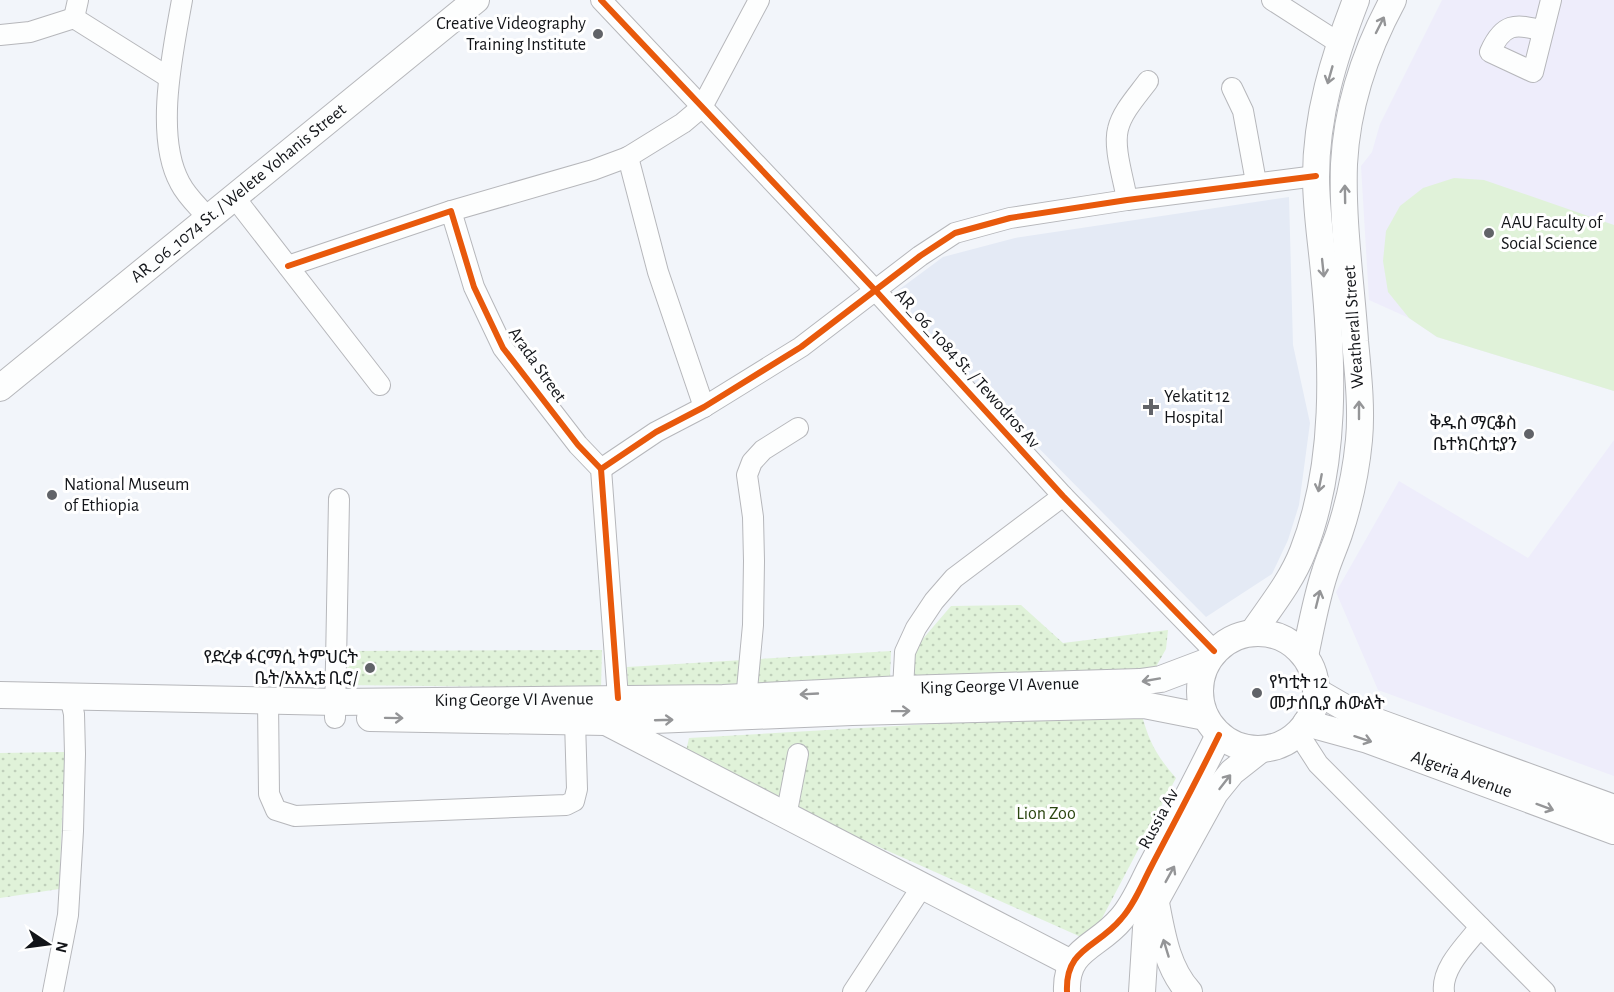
<svg xmlns="http://www.w3.org/2000/svg" width="1614" height="992" font-family="'Alegreya Sans','Noto Sans Ethiopic',sans-serif">
	<style>
		.education { fill: #eeedfb }
		.built { fill: #e4eaf5 }
		.grass { fill: #e0f2d9 }
		.park { fill: url(#park-dots) }
		.lines { fill: none; stroke-linecap: round; stroke-linejoin: round }
		.minor-casing { stroke: #b6b7bb; stroke-width: 22 }
		.major-casing { stroke: #b6b7bb; stroke-width: 28 }
		.minor { stroke: #fdfefe; stroke-width: 20 }
		.major { stroke: #fdfefe; stroke-width: 26 }
		.cycleway-casing { stroke: #fff; stroke-width: 10 }
		.cycleway { stroke: #e8590c; stroke-width: 6 }
		.oneway { stroke: #949597 }
		.poi-dot { fill: #616368; stroke: #fff; stroke-width: 2 }
		.labels { text-anchor: middle; dominant-baseline: central; stroke-width: 6; stroke-linejoin: round; paint-order: stroke }
		.poi-label { font-size: 18px; fill: #131519; stroke: #fff; text-anchor: start }
		.street-label { font-size: 18px; fill: #131519; stroke: #fff }
		.park-label { font-size: 18px; fill: #2b4610; stroke: #fff }
	</style>
	<defs>
		<pattern id="park-dots" width="8" height="8" patternUnits="userSpaceOnUse" patternTransform="scale(1.5)"><rect width="8" height="8" fill="#e0f2d9"/><path d="M2 2h.1M6 6h.1" fill="none" stroke="#bfcfba" stroke-width="1.8" stroke-linecap="round"/></pattern>
	</defs>
	<rect width="100%" height="100%" fill="#f2f5fa"/>
	<g class="education">
		<polygon points="1442,0 1614,0 1614,391 1437,337 1409,318 1369,300 1361,166 1372,152 1380,124"/>
		<polygon points="1614,440 1614,776 1378,690 1336,592 1399,481 1528,558"/>
	</g>
	<polygon class="built" points="1289,197 1293,345 1310,423 1299,505 1288,540 1272,574 1206,617 889,297 943,257 1015,238"/>
	<polygon class="grass" points="1454,178 1484,180 1614,225 1614,391 1437,337 1409,318 1388,292 1383,261 1386,231 1400,206 1423,188"/>
	<g class="park">
		<polygon points="1021,605 1063,643 1168,630 1166,649 1153,672 912,683 915,648 951,606"/>
		<polygon points="602,650 601,688 345,685 346,651"/>
		<polygon points="891,651 890,678 628,688 627,667"/>
		<path d="M1141,712C1149,742 1156,755 1176,778L1090,941L684,760L689,738Z"/>
		<polygon points="65,752 59,889 0,898 0,753"/>
	</g>
	<g class="lines">
		<g class="minor-casing">
			<g id="minor">
				<path d="M182,0C173,51 154,136 180,183C187,197 200,208 209,219"/>
				<polyline points="601,0 876,291 1063,496 1214,651"/>
				<polyline points="1272,0 1339,43"/>
				<polyline points="74,18 78,0"/>
				<path d="M1543,31C1515,23 1503,23 1490,52L1533,72L1551,0"/>
				<polyline points="0,35 30,32 74,18 168,77"/>
				<polyline points="1232,88 1243,111 1256,182"/>
				<polyline points="628,157 658,272 704,407"/>
				<polyline points="235,198 380,385"/>
				<path d="M1127,200C1124,180 1113,148 1118,129C1122,112 1137,96 1148,81"/>
				<polyline points="451,211 593,170 628,157 683,123 702,107 759,0"/>
				<polyline points="288,266 451,211 474,287 503,348 578,445 601,469 618,698"/>
				<polyline points="601,469 656,432 704,407 801,347 920,256 955,233 1010,218 1127,200 1316,176"/>
				<polyline points="903,689 905,652 916,628 934,601 954,578 1063,496"/>
				<polyline points="268,700 269,794 276,810 295,816 566,805 574,801 577,789 575,721"/>
				<polyline points="745,711 753,625 754,561 753,517 747,475 752,462 763,450 798,428"/>
				<polyline points="335,718 339,499"/>
				<polyline points="1298,733 1318,764 1545,992"/>
				<polyline points="788,806 798,754"/>
				<polyline points="53,992 68,915 73,831 75,754 74,714 70,697"/>
				<polyline points="853,992 923,885"/>
				<path d="M1444,992C1441,968 1466,945 1480,927"/>
			</g>
		</g>
		<g class="major-casing">
			<g id="major">
				<path id="s1" d="M0,388L476,0"/>
				<path d="M1253,632C1271,606 1292,580 1303,551C1337,464 1333,363 1324,272C1321,240 1316,209 1316,177C1316,115 1334,57 1356,0"/>
				<circle cx="1258" cy="691" r="58"/>
				<path d="M1305,656C1311,628 1316,599 1325,572C1329,559 1335,546 1339,534C1349,504 1356,472 1359,440C1362,408 1358,373 1355,341C1351,282 1342,223 1344,164C1347,106 1366,50 1393,0"/>
				<polyline points="1316,691 1354,713 1375,721 1614,808"/>
				<path id="s2" d="M0,695L335,702L723,698L903,689L1140,682L1161,679L1206,662"/>
				<polyline points="370,718 605,722 852,712 1144,705 1205,717"/>
				<polyline points="608,723 1071,963"/>
				<path id="s3" d="M1306,723L1368,740L1614,831"/>
				<path d="M1156,903C1162,934 1167,968 1189,992"/>
				<path d="M1067,992C1065,948 1097,948 1121,919C1134,905 1142,884 1151,867C1174,823 1197,780 1219,735"/>
				<polyline points="1142,992 1146,928 1156,900 1215,793 1232,772 1260,750"/>
			</g>
		</g>
		<use href="#minor" class="minor"/>
		<use href="#major" class="major"/>
		<g class="cycleway-casing">
			<g id="cycleway">
				<polyline points="601,0 876,291 1063,496 1214,651"/>
				<polyline points="288,266 451,211 474,287 503,348 578,445 601,469 618,698"/>
				<polyline points="601,469 656,432 704,407 801,347 920,256 955,233 1010,218 1127,200 1316,176"/>
				<path d="M1067,992C1065,948 1097,948 1121,919C1134,905 1142,884 1151,867C1174,823 1197,780 1219,735"/>
			</g>
		</g>
		<use href="#cycleway" class="cycleway"/>
	</g>
	<defs><path id="oneway-shaft" d="M-6 0H5M1.5-3L5.5 0L1.5 3" fill="none" stroke-width="1.6" stroke-linecap="round" stroke-linejoin="round" transform="scale(1.5)"/></defs>
	<g class="oneway">
		<use href="#oneway-shaft" transform="translate(1380 25) rotate(-63)"/>
		<use href="#oneway-shaft" transform="translate(1330 75) rotate(106)"/>
		<use href="#oneway-shaft" transform="translate(1345 194) rotate(-91)"/>
		<use href="#oneway-shaft" transform="translate(1323 268) rotate(84)"/>
		<use href="#oneway-shaft" transform="translate(1359 410) rotate(-90)"/>
		<use href="#oneway-shaft" transform="translate(1320 483) rotate(101)"/>
		<use href="#oneway-shaft" transform="translate(1318 599) rotate(-76)"/>
		<use href="#oneway-shaft" transform="translate(1151 680) rotate(170)"/>
		<use href="#oneway-shaft" transform="translate(809 694) rotate(177)"/>
		<use href="#oneway-shaft" transform="translate(901 711) rotate(-1)"/>
		<use href="#oneway-shaft" transform="translate(394 718) rotate(1)"/>
		<use href="#oneway-shaft" transform="translate(664 720) rotate(-2)"/>
		<use href="#oneway-shaft" transform="translate(1363 739) rotate(18)"/>
		<use href="#oneway-shaft" transform="translate(1225 782) rotate(-52)"/>
		<use href="#oneway-shaft" transform="translate(1545 807) rotate(20)"/>
		<use href="#oneway-shaft" transform="translate(1170 874) rotate(-61)"/>
		<use href="#oneway-shaft" transform="translate(1166 948) rotate(-107)"/>
	</g>
	<g class="poi-dot">
		<circle cx="598" cy="34" r="6"/>
		<circle cx="1489" cy="233" r="6"/>
		<path d="M1148 398h6v6h6v6h-6v6h-6v-6h-6v-6h6z"/>
		<circle cx="1529" cy="434" r="6"/>
		<circle cx="52" cy="495" r="6"/>
		<circle cx="370" cy="668" r="6"/>
		<circle cx="1257" cy="693" r="6"/>
	</g>
	<g class="labels">
		<g class="poi-label">
			<text x="586" y="24" text-anchor="end">Creative Videography<tspan x="586" dy="21">Training Institute</tspan></text>
			<text x="1501" y="223">AAU Faculty of<tspan x="1501" dy="21">Social Science</tspan></text>
			<text x="1164" y="397">Yekatit 12<tspan x="1164" dy="21">Hospital</tspan></text>
			<text x="1517" y="424" text-anchor="end">ቅዱስ ማርቆስ<tspan x="1517" dy="21">ቤተክርስቲያን</tspan></text>
			<text x="64" y="485">National Museum<tspan x="64" dy="21">of Ethiopia</tspan></text>
			<text x="358" y="658" text-anchor="end">የድረቀ ፋርማሲ ትምህርት<tspan x="358" dy="21">ቤት/አአኢቴ ቢሮ/</tspan></text>
			<text x="1269" y="683">የካቲት 12<tspan x="1269" dy="21">መታሰቢያ ሐውልት</tspan></text>
		</g>
		<g class="street-label">
			<text stroke="none"><textPath href="#s1" startOffset="308">AR_06_1074 St. / Welete Yohanis Street</textPath></text>
			<text transform="translate(1354 327) rotate(-94)">Weatherall Street</text>
			<text transform="translate(537 365) rotate(55)">Arada Street</text>
			<text transform="translate(967 369) rotate(48)">AR_06_1084 St. / Tewodros Av</text>
			<text stroke="none"><textPath href="#s2" startOffset="1000">King George VI Avenue</textPath></text>
			<text stroke="none"><textPath href="#s2" startOffset="514">King George VI Avenue</textPath></text>
			<text stroke="none"><textPath href="#s3" startOffset="164">Algeria Avenue</textPath></text>
			<text transform="translate(1159 819) rotate(-62)">Russia Av</text>
		</g>
		<g class="park-label">
			<text x="1046" y="814">Lion Zoo</text>
		</g>
	</g>
	<g transform="translate(48 944) rotate(103)" stroke="#ffffff" stroke-width="4.5" paint-order="stroke">
	<path d="M0-4.5L10 22L0 15L-10 22Z" fill="#131519"/>
	<text y="-9" font-size="16" font-weight="bold" text-anchor="middle" fill="#131519">N</text>
	</g>
</svg>
